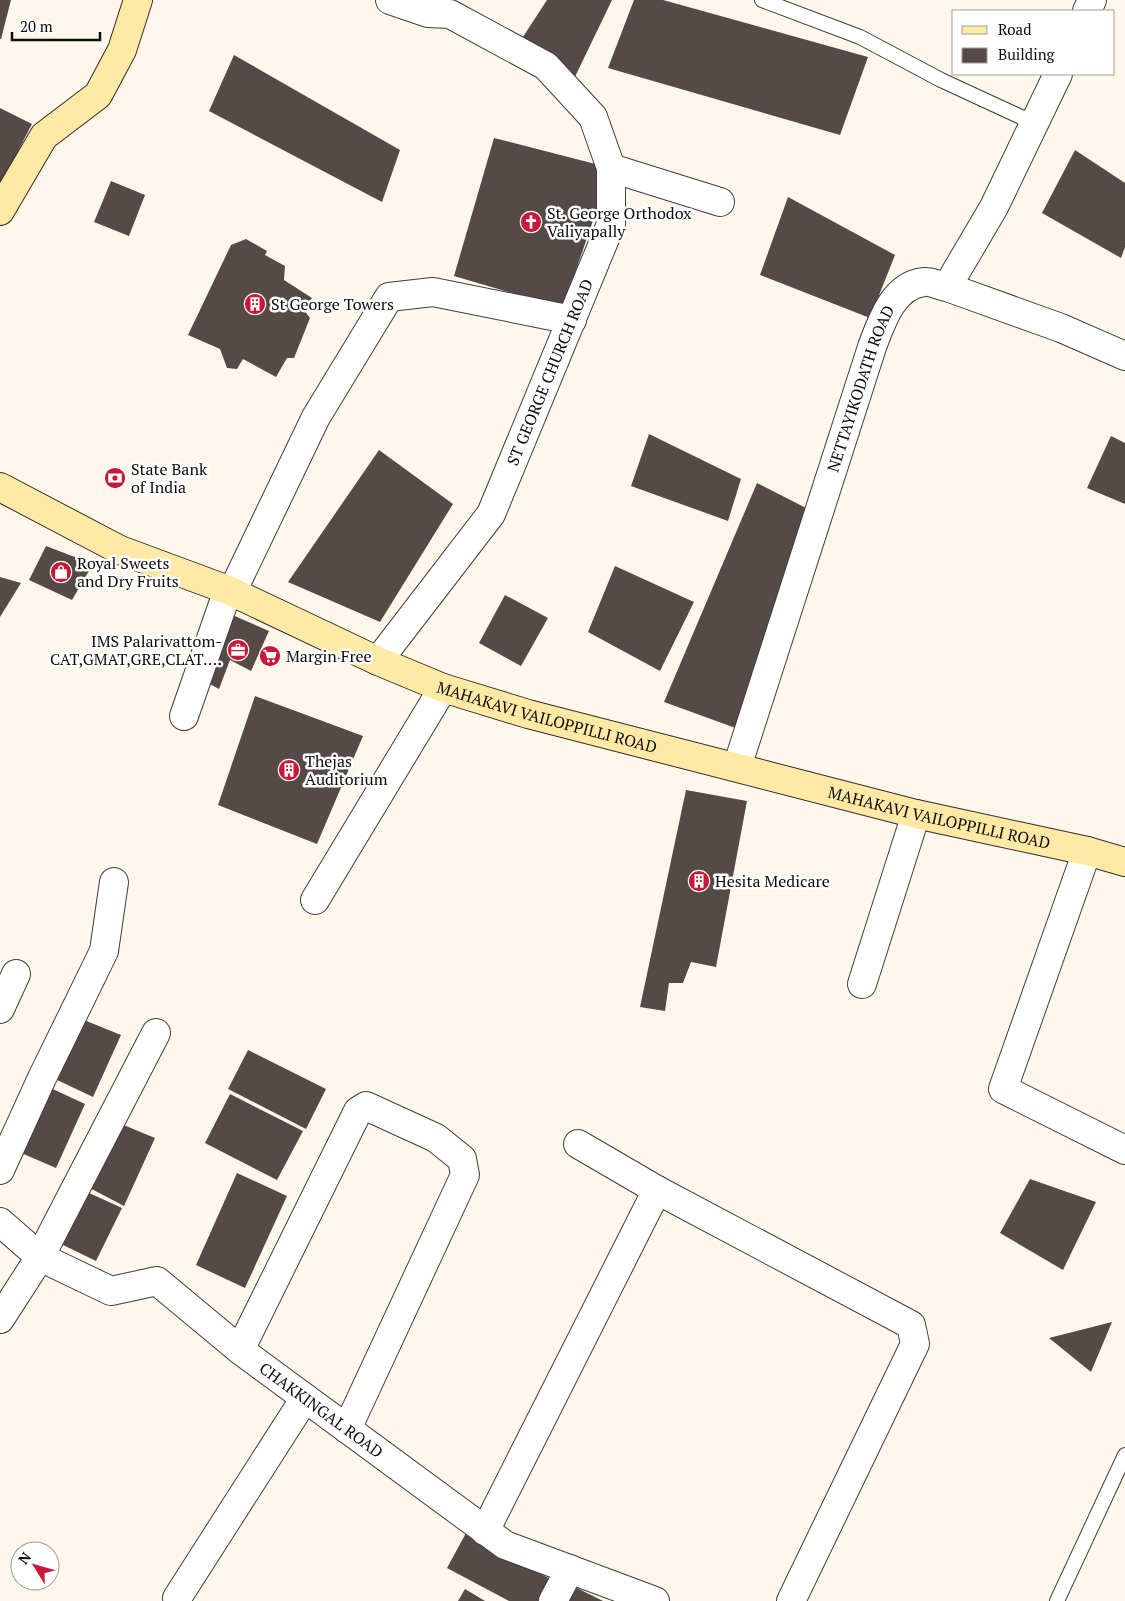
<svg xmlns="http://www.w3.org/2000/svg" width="1125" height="1601" font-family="'PT Serif',serif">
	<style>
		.building { fill: #554a47 }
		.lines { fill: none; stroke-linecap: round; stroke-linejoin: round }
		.lane-casing { stroke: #3e3e3e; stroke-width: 16 }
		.street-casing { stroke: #3e3e3e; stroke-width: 30 }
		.secondary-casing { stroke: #2d2d2d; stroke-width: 30 }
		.lane { stroke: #fff; stroke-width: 14 }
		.street { stroke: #fff; stroke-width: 28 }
		.secondary { stroke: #ffe9a5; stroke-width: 28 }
		.labels { text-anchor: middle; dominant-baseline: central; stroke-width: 5; stroke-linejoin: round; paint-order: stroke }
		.poi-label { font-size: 16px; fill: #0b0b0b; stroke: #fff; text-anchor: start }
		.street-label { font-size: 16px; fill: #0b0b0b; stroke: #fff }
	</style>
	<rect width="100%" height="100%" fill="#fff8ea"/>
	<g class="building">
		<polygon points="0,0 11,0 1,39 0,39"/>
		<polygon points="547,0 612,0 573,81 517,46"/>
		<polygon points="634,0 663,0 868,57 840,135 608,68"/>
		<polygon points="234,55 400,150 382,202 209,111"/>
		<polygon points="0,108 32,124 0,186"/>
		<polygon points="494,138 611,168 563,308 454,276"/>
		<polygon points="1075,150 1125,183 1125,247 1121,258 1042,213"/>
		<polygon points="111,181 145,195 129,236 94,222"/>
		<polygon points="788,197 895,255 870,318 760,275"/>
		<polygon points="246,239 267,251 265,255 285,266 284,280 312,298 304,310 310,318 294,358 287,358 276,377 243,359 237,369 227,368 220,349 188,335 231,245"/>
		<polygon points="649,434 741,479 728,521 631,486"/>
		<polygon points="1111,436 1125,443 1125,504 1087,488"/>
		<polygon points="379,450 453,504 380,622 288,582"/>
		<polygon points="757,483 812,511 741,730 664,702"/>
		<polygon points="46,546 93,564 72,600 29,580"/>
		<polygon points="615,566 694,602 660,671 588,632"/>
		<polygon points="0,577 21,583 0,617"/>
		<polygon points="505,595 548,618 521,666 479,643"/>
		<polygon points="230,614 269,631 251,671 230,660 219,689 204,681"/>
		<polygon points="255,696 363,736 317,844 218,805"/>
		<polygon points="686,790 747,801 716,967 691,962 683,983 669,983 665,1011 640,1007"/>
		<polygon points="79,1018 121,1035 93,1097 53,1078"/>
		<polygon points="248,1050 326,1089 306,1129 228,1089"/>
		<polygon points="42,1084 85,1104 56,1168 12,1149"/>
		<polygon points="230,1094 303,1131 277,1180 205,1143"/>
		<polygon points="114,1121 155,1138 124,1206 84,1185"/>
		<polygon points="237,1173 287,1196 245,1288 196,1265"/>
		<polygon points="1030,1179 1096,1202 1063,1270 1000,1233"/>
		<polygon points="87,1192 122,1208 96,1261 61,1244"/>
		<polygon points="1112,1322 1091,1372 1049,1338"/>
		<polygon points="466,1533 550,1579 538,1601 509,1601 447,1568"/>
		<polygon points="567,1583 603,1601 558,1601"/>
		<polygon points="465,1589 485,1601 458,1601"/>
	</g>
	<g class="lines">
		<g class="lane-casing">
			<g id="lane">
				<polyline points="762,0 860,37 941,80 1034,123"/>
				<polyline points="1057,1601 1125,1455"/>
			</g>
		</g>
		<g class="street-casing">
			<g id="street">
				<polyline points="1087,11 1092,0"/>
				<polyline points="611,168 720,202"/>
				<polyline points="947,287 1061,328 1125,356"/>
				<polyline points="232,592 316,417 389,297 433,292 572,320"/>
				<path id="s1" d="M378,661L491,514L611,224V168L593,117L546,66L450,14L428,13L390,0"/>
				<polyline points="184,716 228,590"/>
				<path id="s2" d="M737,767L872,347C881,323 893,285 924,282C931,281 940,286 947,287L994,207L1058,74"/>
				<polyline points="1087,851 1003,1089 1125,1150"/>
				<polyline points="315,900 443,688"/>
				<polyline points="862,984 916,814"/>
				<polyline points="0,1009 16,974"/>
				<polyline points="578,1144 657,1190 911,1325 915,1344 791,1601"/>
				<polyline points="0,1170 42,1078 104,951 114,882"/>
				<path id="s3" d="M0,1222L40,1257L111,1291L157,1281L240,1350L505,1545L655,1601"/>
				<polyline points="0,1319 40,1257 156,1033"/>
				<polyline points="240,1350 358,1111 366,1106 436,1138 462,1159 465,1175 347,1429"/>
				<polyline points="485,1531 657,1190"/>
				<polyline points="177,1598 305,1398"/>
				<polyline points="553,1601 570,1569"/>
			</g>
		</g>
		<g class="secondary-casing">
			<g id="secondary">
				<polyline points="0,211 44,136 98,95 122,50 138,0"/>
				<path id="s4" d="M0,487L120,550L228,590L378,661L443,688L528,714L916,814L1087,851L1125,862"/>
			</g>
		</g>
		<use href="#lane" class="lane"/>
		<use href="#street" class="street"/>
		<use href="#secondary" class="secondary"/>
	</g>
	<defs>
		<g id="church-disc" transform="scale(1.125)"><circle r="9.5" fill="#c71838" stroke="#fff"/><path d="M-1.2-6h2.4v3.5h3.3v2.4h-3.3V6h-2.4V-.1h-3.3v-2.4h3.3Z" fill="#fff"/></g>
		<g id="building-disc" transform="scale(1.125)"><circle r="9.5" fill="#c71838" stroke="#fff"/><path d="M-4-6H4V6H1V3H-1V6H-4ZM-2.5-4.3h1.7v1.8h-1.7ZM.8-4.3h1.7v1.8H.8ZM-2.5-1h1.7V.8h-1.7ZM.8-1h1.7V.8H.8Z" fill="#fff"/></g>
		<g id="bank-disc" transform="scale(1.125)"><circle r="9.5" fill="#c71838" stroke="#fff"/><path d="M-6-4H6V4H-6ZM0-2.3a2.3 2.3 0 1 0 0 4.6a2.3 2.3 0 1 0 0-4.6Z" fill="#fff"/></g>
		<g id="shop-disc" transform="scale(1.125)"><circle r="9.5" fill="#c71838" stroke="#fff"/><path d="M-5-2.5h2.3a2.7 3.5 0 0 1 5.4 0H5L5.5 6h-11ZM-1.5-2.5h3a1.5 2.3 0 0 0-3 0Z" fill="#fff"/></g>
		<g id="office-disc" transform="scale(1.125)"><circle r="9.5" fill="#c71838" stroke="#fff"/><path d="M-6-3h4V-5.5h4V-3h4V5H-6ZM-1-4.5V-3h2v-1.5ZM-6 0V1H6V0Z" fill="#fff"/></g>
		<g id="supermarket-disc" transform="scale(1.125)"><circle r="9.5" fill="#c71838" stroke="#fff"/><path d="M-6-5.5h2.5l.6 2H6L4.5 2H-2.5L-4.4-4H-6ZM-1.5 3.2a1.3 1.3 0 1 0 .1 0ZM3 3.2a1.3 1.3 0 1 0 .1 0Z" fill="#fff"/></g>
	</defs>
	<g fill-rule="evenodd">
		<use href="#church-disc" x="531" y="222"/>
		<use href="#building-disc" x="255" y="304"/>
		<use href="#bank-disc" x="115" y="478"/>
		<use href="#shop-disc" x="61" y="572"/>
		<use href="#office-disc" x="238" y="650"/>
		<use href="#supermarket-disc" x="270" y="656"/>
		<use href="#building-disc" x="289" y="770"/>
		<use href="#building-disc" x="699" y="881"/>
	</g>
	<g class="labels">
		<g class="poi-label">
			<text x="547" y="213">St. George Orthodox<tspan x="547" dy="18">Valiyapally</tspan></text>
			<text x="271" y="304">St George Towers</text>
			<text x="131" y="469">State Bank<tspan x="131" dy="18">of India</tspan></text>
			<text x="77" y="563">Royal Sweets<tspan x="77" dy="18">and Dry Fruits</tspan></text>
			<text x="222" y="641" text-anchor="end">IMS Palarivattom-<tspan x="222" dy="18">CAT,GMAT,GRE,CLAT....</tspan></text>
			<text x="286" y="656">Margin Free</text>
			<text x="305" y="761">Thejas<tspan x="305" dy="18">Auditorium</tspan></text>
			<text x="715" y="881">Hesita Medicare</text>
		</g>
		<g class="street-label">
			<text stroke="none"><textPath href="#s1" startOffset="339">ST GEORGE CHURCH ROAD</textPath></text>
			<text stroke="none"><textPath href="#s2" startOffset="398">NETTAYIKODATH ROAD</textPath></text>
			<text stroke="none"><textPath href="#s4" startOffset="595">MAHAKAVI VAILOPPILLI ROAD</textPath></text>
			<text stroke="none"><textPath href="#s4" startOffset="1000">MAHAKAVI VAILOPPILLI ROAD</textPath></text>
			<text stroke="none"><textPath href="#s3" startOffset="388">CHAKKINGAL ROAD</textPath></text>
		</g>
	</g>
	<rect x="952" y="10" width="162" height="65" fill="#ffffff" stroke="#9d9d9d"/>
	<rect x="962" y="26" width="25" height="8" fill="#ffe9a5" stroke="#9d9d9d"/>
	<text x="998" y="35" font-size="15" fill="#0b0b0b">Road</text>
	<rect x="962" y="48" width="25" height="15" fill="#554a47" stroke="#9d9d9d"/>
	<text x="998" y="60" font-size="15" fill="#0b0b0b">Building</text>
	<g transform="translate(35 1566) rotate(307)"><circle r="24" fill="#ffffff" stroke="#9d9d9d"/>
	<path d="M0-4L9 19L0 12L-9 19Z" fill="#c71838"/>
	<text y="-8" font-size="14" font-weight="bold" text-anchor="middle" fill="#0b0b0b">N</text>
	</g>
	<path d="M12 32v8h88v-8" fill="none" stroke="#0b0b0b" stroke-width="2.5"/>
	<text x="20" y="32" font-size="15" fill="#0b0b0b" stroke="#ffffff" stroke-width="4" paint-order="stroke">20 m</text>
</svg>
